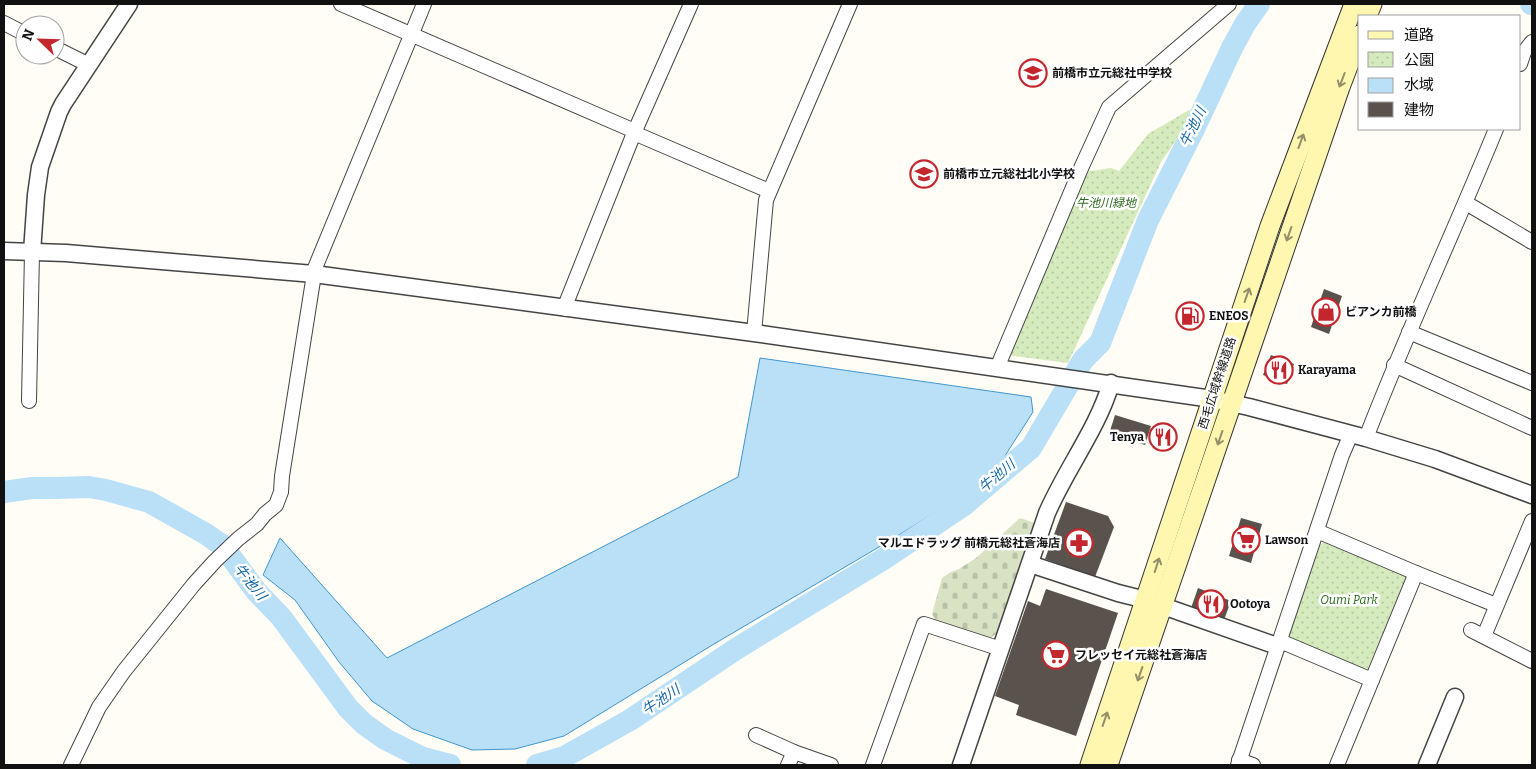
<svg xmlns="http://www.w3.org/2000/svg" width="1536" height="769" font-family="Bitter,'Noto Sans JP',serif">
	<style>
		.cemetery { fill: url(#cemetery-stones) }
		.park { fill: url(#park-dots) }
		.water { fill: #b9e0f7; stroke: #3f96cf }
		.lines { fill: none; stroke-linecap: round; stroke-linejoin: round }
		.river { stroke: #b9e0f7; stroke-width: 22 }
		.building { fill: #5a524d }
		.minor-casing { stroke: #444; stroke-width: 16 }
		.tertiary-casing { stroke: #444; stroke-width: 19 }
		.secondary-casing { stroke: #333; stroke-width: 21 }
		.minor { stroke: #fff; stroke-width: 14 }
		.tertiary { stroke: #fff; stroke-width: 16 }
		.secondary { stroke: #fff6b0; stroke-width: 19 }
		.oneway { stroke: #948f68 }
		.labels { text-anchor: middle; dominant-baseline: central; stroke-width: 5; stroke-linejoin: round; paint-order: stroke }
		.poi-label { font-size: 12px; font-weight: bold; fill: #111; stroke: #fff; text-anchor: start }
		.park-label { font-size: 12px; font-style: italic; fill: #2f6b1f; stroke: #fff }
		.street-label { font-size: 12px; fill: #111; stroke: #fff }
		.water-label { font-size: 14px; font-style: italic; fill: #1768a6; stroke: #fff }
	</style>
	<defs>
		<pattern id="cemetery-stones" width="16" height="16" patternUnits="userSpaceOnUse" patternTransform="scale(1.25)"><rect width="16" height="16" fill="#d9e3c4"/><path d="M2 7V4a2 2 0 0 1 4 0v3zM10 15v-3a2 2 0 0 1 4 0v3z" fill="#b9c2a7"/></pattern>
		<pattern id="park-dots" width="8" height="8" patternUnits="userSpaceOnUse" patternTransform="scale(1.25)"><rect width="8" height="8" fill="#d5ebbd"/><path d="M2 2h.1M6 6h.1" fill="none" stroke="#b6c8a1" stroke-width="1.8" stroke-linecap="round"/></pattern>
	</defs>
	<rect width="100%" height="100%" fill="#fffdf5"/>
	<polygon class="cemetery" points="1020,518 1035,523 997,633 991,638 936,621 932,614 942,578 951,572 959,569 976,558"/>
	<g class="park">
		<polygon points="1189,110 1193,113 1188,123 1161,162 1068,363 1007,355 1084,172 1111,168 1119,171 1148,134"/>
		<polygon points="1328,540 1404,573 1406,579 1368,668 1361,670 1293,643 1289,635 1320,545"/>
	</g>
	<polygon class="water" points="760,358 1031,397 1033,412 1003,459 956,499 891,540 714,644 564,736 515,749 472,750 413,729 372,701 339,662 295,600 263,575 280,538 387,658 738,477"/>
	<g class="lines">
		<g class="river">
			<polyline points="1531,4 1532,4"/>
			<polyline points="4,492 32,488 57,488 89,487 106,490 149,502 206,534 223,546 256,591 281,617 348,708 364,724 385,739 423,758 450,765"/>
			<polyline points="537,765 564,757 630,720 736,649 885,558 964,505 1031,448 1083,360 1100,343 1148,220 1194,129 1232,48 1245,24 1259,4"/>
		</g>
	</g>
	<g class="building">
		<polygon points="1324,289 1342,296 1329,334 1311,327"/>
		<polygon points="1271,355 1294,364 1287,384 1263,375"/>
		<polygon points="1115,415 1151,426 1145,445 1109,434"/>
		<polygon points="1155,425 1177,433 1170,450 1153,444 1153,442 1149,440"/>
		<polygon points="1066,502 1108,516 1114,527 1095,577 1045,559"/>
		<polygon points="1241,518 1262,524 1251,563 1229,556"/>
		<polygon points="1198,588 1231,601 1224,620 1191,608"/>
		<polygon points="1046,589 1118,613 1076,736 1016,715 1019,705 995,696 1028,601 1040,606"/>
	</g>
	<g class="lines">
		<g class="minor-casing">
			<g id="minor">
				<polyline points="341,4 630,129 634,133 769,191"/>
				<polyline points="4,23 25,34"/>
				<polyline points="55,48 89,65"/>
				<polyline points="1520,64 1524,52 1532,42"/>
				<polyline points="1466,203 1532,242"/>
				<polyline points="566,309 567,301 634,133 691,4"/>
				<polyline points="1409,332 1532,383"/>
				<polyline points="754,333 766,200 850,4"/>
				<polyline points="1394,365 1532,428"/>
				<polyline points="997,368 1082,166 1109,107 1229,4"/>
				<polyline points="29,401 32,252"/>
				<path d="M1366,438C1406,334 1454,232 1496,129"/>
				<polyline points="1317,531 1416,573 1496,605"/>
				<polyline points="1471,630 1532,661"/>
				<polyline points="1484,636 1532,521"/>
				<polyline points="1280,641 1372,680"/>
				<polyline points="756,735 794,752 831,765"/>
				<polyline points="1239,760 1253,765"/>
				<polyline points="71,765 99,707 124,671 194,584 215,561 238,539 257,524 265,514 276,505 281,492 282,476 315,268 424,4"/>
				<polyline points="788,765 794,752"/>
				<polyline points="873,765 924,624 1001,649"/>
				<polyline points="1238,765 1342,455 1351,434"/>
				<polyline points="1337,765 1416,573"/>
			</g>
		</g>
		<g class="tertiary-casing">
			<g id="tertiary">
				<polyline points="4,251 66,253 314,274 754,333 1212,399 1249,407 1366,438 1435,459 1532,495"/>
				<polyline points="32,252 36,195 40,167 59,112 63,104 129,4"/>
				<polyline points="1030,564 1118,593 1146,600"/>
				<polyline points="1163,606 1277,646"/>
				<path d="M961,765L1047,513C1066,469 1098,428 1111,383"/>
				<polyline points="1427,765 1455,697"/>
			</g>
		</g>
		<g class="secondary-casing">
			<g id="secondary">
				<polyline points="1367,16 1372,4"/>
				<polyline points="1090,765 1270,226 1354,4"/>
				<polyline points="1108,765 1340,87 1360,35"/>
			</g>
		</g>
		<use href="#minor" class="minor"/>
		<use href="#tertiary" class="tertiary"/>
		<use href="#secondary" class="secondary"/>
	</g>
	<defs><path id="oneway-shaft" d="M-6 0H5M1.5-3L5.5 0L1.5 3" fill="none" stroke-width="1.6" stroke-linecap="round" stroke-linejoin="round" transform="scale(1.25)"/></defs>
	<g class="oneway">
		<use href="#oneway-shaft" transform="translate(1342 80) rotate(111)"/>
		<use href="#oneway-shaft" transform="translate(1301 141) rotate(-70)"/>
		<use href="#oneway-shaft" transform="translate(1289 234) rotate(109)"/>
		<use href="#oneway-shaft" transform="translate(1247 295) rotate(-71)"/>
		<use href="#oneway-shaft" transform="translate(1220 438) rotate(109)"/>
		<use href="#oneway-shaft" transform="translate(1157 565) rotate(-72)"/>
		<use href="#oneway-shaft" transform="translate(1140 674) rotate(109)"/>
		<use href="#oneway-shaft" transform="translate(1105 719) rotate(-71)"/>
	</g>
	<defs>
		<g id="school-ring" transform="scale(1.4375)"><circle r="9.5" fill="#fff" stroke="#c4262e" stroke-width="1.5"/><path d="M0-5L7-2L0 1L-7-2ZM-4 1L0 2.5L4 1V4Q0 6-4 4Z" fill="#c4262e"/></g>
		<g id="shop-ring" transform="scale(1.4375)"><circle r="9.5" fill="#fff" stroke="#c4262e" stroke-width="1.5"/><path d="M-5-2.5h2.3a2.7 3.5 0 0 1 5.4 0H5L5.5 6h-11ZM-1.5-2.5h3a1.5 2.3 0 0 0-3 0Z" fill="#c4262e"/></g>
		<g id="fuel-ring" transform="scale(1.4375)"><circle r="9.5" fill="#fff" stroke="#c4262e" stroke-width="1.5"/><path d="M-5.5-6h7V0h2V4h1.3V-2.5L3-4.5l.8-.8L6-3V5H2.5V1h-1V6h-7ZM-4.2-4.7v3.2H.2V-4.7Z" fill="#c4262e"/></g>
		<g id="restaurant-ring" transform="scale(1.4375)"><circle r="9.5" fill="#fff" stroke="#c4262e" stroke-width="1.5"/><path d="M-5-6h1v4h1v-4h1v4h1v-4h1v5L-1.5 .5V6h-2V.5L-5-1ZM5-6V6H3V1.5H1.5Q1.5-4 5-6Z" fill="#c4262e"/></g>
		<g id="supermarket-ring" transform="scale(1.4375)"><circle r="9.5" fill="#fff" stroke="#c4262e" stroke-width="1.5"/><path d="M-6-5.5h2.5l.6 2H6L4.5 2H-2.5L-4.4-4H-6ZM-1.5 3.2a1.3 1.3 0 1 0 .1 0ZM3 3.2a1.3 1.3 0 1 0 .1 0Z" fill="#c4262e"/></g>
		<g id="pharmacy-ring" transform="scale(1.4375)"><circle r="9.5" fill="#fff" stroke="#c4262e" stroke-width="1.5"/><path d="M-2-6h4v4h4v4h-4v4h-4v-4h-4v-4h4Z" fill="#c4262e"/></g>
	</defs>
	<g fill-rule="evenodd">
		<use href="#school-ring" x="1033" y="73"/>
		<use href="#school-ring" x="924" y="174"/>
		<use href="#shop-ring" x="1326" y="312"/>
		<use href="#fuel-ring" x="1190" y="316"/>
		<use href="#restaurant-ring" x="1279" y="370"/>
		<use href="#restaurant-ring" x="1163" y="437"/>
		<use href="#supermarket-ring" x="1246" y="540"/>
		<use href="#pharmacy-ring" x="1079" y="543"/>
		<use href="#restaurant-ring" x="1211" y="604"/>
		<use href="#supermarket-ring" x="1056" y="655"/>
	</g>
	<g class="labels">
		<g class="poi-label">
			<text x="1052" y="73">前橋市立元総社中学校</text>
			<text x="943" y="174">前橋市立元総社北小学校</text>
			<text x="1345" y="312">ビアンカ前橋</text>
			<text x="1209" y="316">ENEOS</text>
			<text x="1298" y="370">Karayama</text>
			<text x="1144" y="437" text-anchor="end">Tenya</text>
			<text x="1265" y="540">Lawson</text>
			<text x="1060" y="543" text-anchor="end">マルエドラッグ 前橋元総社蒼海店</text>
			<text x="1230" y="604">Ootoya</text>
			<text x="1075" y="655">フレッセイ元総社蒼海店</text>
		</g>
		<g class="park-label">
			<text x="1106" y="203">牛池川緑地</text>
			<text x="1349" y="600">Oumi Park</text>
		</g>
		<g class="street-label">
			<text transform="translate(1217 383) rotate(-72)">西毛広域幹線道路</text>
		</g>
		<g class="water-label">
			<text transform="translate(1193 127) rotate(-64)">牛池川</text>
			<text transform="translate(997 476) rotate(-40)">牛池川</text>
			<text transform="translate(250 582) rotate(51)">牛池川</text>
			<text transform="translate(661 700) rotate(-34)">牛池川</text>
		</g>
	</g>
	<rect width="1536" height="769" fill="none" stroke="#111111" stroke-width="10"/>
	<rect x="1358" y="15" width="162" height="115" fill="#ffffff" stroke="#a0a0a0"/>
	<rect x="1368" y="31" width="25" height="8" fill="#fff6b0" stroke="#a0a0a0"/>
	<text x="1404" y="40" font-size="15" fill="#111111">道路</text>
	<rect x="1368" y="52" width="25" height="15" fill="url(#park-dots)" stroke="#a0a0a0"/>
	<text x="1404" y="65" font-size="15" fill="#111111">公園</text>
	<rect x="1368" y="78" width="25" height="15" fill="#b9e0f7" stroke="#a0a0a0"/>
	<text x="1404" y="90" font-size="15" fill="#111111">水域</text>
	<rect x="1368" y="102" width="25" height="15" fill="#5a524d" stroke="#a0a0a0"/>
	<text x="1404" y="115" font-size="15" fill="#111111">建物</text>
	<g transform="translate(40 40) rotate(293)"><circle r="24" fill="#ffffff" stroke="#a0a0a0"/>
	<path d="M0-4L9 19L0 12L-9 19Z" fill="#c4262e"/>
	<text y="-8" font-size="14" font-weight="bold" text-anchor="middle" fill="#111111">N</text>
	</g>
</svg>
